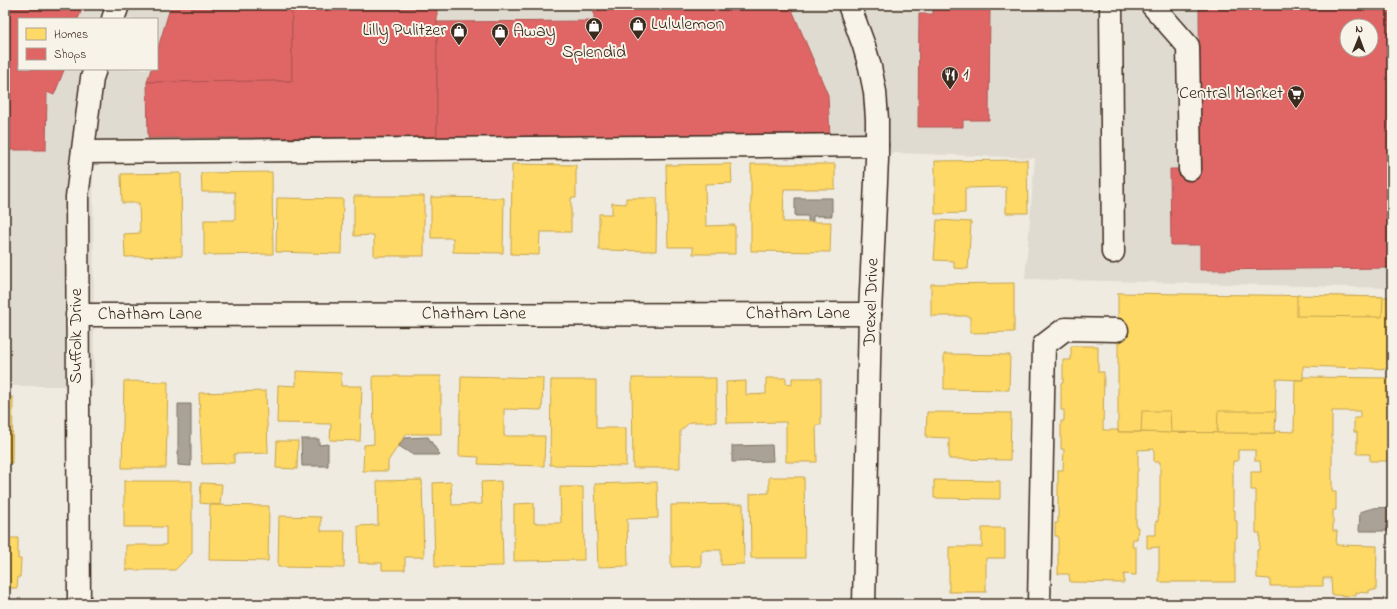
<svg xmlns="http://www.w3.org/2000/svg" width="1397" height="609" font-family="'Indie Flower',sans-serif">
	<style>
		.built { fill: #e0dbd0; fill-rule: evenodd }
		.water { fill: #aaa296; stroke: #7e7266 }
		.homes { fill: #ffd966; stroke: #c4a450 }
		.shops { fill: #e06666; stroke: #ae5450; fill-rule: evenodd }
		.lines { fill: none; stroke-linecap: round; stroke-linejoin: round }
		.minor-casing { stroke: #3b2a1e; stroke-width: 25 }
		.minor { stroke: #f7f3e8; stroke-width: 22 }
		.labels { text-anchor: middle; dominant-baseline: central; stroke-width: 4; stroke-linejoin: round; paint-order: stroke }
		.poi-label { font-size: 18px; fill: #3b2a1e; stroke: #f7f3e8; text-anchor: start }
		.street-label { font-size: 18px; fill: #3b2a1e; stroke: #f7f3e8 }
	</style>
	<rect width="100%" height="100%" fill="#efebe0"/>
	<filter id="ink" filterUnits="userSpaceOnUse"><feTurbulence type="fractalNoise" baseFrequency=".025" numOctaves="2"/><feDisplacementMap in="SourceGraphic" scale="8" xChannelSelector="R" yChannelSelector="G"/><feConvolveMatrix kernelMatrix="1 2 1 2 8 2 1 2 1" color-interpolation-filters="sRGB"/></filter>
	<g filter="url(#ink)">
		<path class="built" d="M5,5H1392V288L1025,279L1035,158L866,152L93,159L94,386H5ZM19,19H157V69H19ZM1347,26H1371V50H1347Z"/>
		<g class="water">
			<polygon points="795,198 832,198 832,216 813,216 813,221 808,221 808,216 795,216"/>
			<polygon points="178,404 191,404 191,466 178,465"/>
			<polygon points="428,437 440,455 413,455 399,446 404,438"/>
			<polygon points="301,439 319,439 319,445 328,444 328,466 302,466"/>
			<polygon points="772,445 773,461 732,462 732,446"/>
			<polygon points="1392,507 1392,531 1359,531 1360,512 1373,508"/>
		</g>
		<g class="homes">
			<polygon points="1027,160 1028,213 1006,213 1006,187 965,188 965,213 935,214 935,161"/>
			<polygon points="512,164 576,165 576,198 571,198 571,232 540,232 539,255 511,254"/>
			<polygon points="731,164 732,183 705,184 706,226 735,225 735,254 693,254 693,247 668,247 666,165"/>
			<polygon points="751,164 835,164 835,189 784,189 783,222 831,222 830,252 751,251"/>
			<polygon points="272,172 273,254 204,255 204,220 235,220 235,192 202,192 201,173"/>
			<polygon points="181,173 182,256 125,257 124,234 140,233 139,203 122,203 121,174"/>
			<polygon points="354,196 424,196 424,256 374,256 374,235 354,236"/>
			<polygon points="431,197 504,198 503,253 453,252 453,238 431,238"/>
			<polygon points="277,198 343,199 342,254 276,252"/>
			<polygon points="626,198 657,198 656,251 599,250 599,214 612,214 612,203 626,204"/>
			<polygon points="937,220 971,222 968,269 954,268 954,261 934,260"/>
			<polygon points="1014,283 1014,332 970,333 970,316 931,316 931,284"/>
			<polygon points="1118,293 1392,297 1392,369 1303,366 1303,380 1276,379 1275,433 1118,432"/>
			<polygon points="1297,295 1383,297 1382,317 1297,316"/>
			<polygon points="1071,346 1098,346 1098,372 1104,372 1103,430 1118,430 1118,432 1275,433 1275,431 1294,432 1295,380 1303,380 1303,377 1392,378 1392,461 1370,461 1370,454 1357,454 1357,432 1354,432 1354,418 1360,418 1360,411 1332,411 1332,492 1336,492 1336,510 1333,510 1333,531 1337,531 1336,545 1377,546 1376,590 1369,590 1369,593 1356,592 1356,596 1332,595 1331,578 1323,578 1323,586 1270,586 1270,579 1257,578 1257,550 1259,550 1260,533 1256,533 1256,490 1251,490 1251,472 1261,472 1260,461 1255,461 1255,450 1238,450 1238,461 1233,461 1233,510 1235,510 1235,521 1237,521 1237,538 1235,538 1235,582 1159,582 1159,547 1147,548 1147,535 1156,535 1156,521 1158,521 1159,508 1160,508 1160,462 1154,462 1154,449 1138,450 1138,471 1137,471 1137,488 1136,488 1136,527 1138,527 1137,539 1133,539 1132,547 1136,547 1136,575 1124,574 1124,583 1070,582 1069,574 1058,574 1058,536 1055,536 1055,523 1058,523 1058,470 1063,470 1064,449 1061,449 1061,421 1064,421 1064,410 1061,410 1061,383 1063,383 1063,360 1071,360"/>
			<polygon points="944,354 1010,355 1009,390 944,389"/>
			<polygon points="296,371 341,373 341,386 362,386 360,441 330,440 331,424 277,423 278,385 296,386"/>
			<polygon points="373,376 441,376 441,434 406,434 388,461 388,471 363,471 364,445 374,444"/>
			<polygon points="461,376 543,378 542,410 504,409 504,436 545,436 544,466 478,464 479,457 459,456"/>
			<polygon points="632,378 716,378 716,422 690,422 680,431 680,468 633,468"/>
			<polygon points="766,378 786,378 786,384 792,385 792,378 821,378 821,425 816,425 817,462 786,462 786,422 727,423 726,382 746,381 746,395 766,394"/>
			<polygon points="551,380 596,380 596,428 626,428 626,466 550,465"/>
			<polygon points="124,381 168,382 166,468 122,468"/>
			<polygon points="266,391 268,453 234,454 234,463 202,464 199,393"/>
			<polygon points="5,397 13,397 12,463 5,463"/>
			<polygon points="1142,411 1170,411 1171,433 1141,432"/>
			<polygon points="1218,411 1276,411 1275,433 1217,433"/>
			<polygon points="927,412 1011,413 1010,460 949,459 949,438 926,437"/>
			<polygon points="277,441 298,441 297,469 276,468"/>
			<polygon points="769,477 804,477 805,558 751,558 750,494 769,493"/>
			<polygon points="422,480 424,557 405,557 405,570 382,570 382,563 359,563 358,526 378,525 377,481"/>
			<polygon points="934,480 1000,481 1000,499 934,498"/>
			<polygon points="124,481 192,481 192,553 175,570 126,570 126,545 166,545 166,527 124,527"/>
			<polygon points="501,481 503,566 435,567 433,483 451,482 452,505 482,504 481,482"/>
			<polygon points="657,482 658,518 627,519 628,566 598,567 595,484"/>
			<polygon points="201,483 222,484 220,505 200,503"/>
			<polygon points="560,487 583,487 584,560 514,561 514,504 534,503 534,523 561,523"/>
			<polygon points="743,504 744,564 721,565 721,550 701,550 701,566 671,567 671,505"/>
			<polygon points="210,505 269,506 268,561 209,560"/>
			<polygon points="279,516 321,517 321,531 345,531 344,568 278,567"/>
			<polygon points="982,528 1005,528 1005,558 986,558 986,592 949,592 949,547 982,547"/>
			<polygon points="5,538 18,538 18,559 21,559 20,577 18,577 17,588 5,588"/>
		</g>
		<g class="shops">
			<polygon points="5,5 87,5 85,10 82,9 78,19 19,19 19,69 64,70 54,95 47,92 46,150 5,150"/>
			<polygon points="171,5 292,5 292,81 147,82 151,69 157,69 157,51"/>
			<polygon points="292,5 437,5 437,137 148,138 147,82 292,81"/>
			<polygon points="594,5 790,5 828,95 830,138 710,142 710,135 437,137 437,22 594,21"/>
			<polygon points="933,5 990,5 989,120 963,120 963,127 918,127 919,14 933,14"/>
			<path d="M1199,5H1392V268L1200,270V245H1171L1170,169H1200ZM1347,26H1371V50H1347Z"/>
		</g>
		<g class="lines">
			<g class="minor-casing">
				<g id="minor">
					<polyline points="849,5 864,46 870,67 875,92 877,119 877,159 870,314 864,604"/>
					<polyline points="1111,5 1113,252"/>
					<polyline points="1152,5 1188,46 1190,169"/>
					<polyline points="113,19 118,5"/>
					<polyline points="83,152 877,145"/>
					<path id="s1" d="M77,315L870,314"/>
					<polyline points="79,604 77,197 92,78 95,69"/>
					<polyline points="1039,604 1044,345 1065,329 1117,330"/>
				</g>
			</g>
			<use href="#minor" class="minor"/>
		</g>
	</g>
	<defs>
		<g id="shop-pin" transform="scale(0.9)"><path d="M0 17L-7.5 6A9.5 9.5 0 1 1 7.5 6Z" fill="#3b2a1e" stroke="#f7f3e8"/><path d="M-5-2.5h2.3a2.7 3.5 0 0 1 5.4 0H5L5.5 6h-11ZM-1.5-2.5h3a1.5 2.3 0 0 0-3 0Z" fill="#fff"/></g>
		<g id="restaurant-pin" transform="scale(0.9)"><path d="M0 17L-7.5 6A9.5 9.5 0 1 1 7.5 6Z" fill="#3b2a1e" stroke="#f7f3e8"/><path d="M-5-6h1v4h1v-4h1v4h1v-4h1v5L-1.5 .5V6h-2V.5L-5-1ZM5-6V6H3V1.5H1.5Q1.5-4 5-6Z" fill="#fff"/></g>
		<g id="supermarket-pin" transform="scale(0.9)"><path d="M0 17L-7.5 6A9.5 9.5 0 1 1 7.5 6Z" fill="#3b2a1e" stroke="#f7f3e8"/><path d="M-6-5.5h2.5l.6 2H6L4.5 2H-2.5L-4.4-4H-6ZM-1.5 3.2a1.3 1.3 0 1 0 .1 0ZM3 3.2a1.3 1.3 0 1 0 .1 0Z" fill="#fff"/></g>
	</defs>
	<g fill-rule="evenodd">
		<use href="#shop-pin" x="638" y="25"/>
		<use href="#shop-pin" x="594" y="26"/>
		<use href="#shop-pin" x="459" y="31"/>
		<use href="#shop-pin" x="500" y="32"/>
		<use href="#restaurant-pin" x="950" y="75"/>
		<use href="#supermarket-pin" x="1296" y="94"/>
	</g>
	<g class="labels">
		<g class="poi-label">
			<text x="651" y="25">Lululemon</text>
			<text x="446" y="31" text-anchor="end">Lilly Pulitzer</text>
			<text x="513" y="32">Away</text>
			<text x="594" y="53" text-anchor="middle">Splendid</text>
			<text x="963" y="75">1</text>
			<text x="1283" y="94" text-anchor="end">Central Market</text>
		</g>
		<g class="street-label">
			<text transform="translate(872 302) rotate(-88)">Drexel Drive</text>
			<text stroke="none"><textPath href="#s1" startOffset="397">Chatham Lane</textPath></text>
			<text stroke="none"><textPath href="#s1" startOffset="721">Chatham Lane</textPath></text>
			<text stroke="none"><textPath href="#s1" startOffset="73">Chatham Lane</textPath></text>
			<text transform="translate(77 336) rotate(-90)">Suffolk Drive</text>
		</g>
	</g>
	<rect width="1397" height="609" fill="none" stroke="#f7f3e8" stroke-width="20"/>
	<rect x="10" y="10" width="1377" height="589" fill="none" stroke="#3b2a1e" stroke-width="1.5" filter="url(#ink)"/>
	<rect x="18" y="18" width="140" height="52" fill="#f7f3e8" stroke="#aca397"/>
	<rect x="26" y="28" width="20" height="12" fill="#ffd966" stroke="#aca397"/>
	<text x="54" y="38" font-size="12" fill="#3b2a1e">Homes</text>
	<rect x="26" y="48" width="20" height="12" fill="#e06666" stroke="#aca397"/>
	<text x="54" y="58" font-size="12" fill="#3b2a1e">Shops</text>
	<g transform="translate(1359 38) rotate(1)"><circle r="19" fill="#f7f3e8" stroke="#aca397"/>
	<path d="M0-3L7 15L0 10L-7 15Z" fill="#3b2a1e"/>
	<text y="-6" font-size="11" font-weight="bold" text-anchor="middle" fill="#3b2a1e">N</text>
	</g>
</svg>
